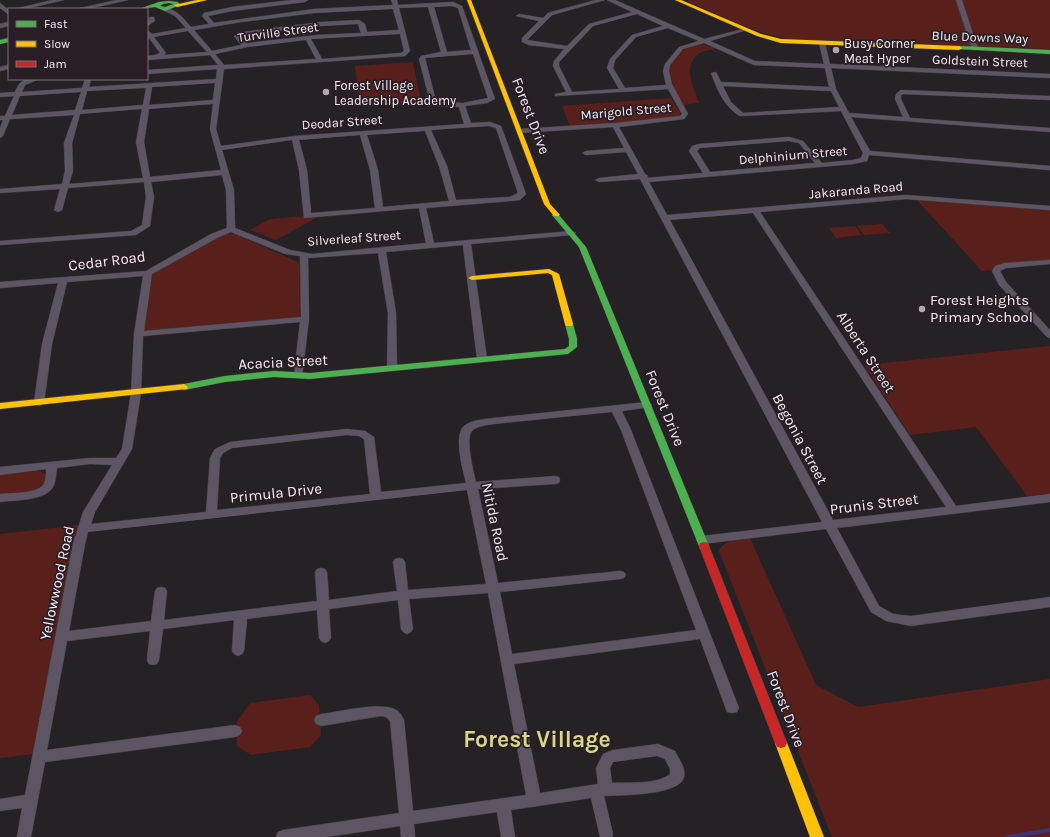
<svg xmlns="http://www.w3.org/2000/svg" width="1050" height="837" font-family="Karla,sans-serif">
	<style>
		.green { fill: #59201b }
		.lines { fill: none; stroke-linecap: round; stroke-linejoin: round }
		.stream { stroke: #3a3375; stroke-width: 4 }
		.street-casing { stroke: #423f41; stroke-width: 1 }
		.fast-casing { stroke: #423f41; stroke-width: 1 }
		.slow-casing { stroke: #423f41; stroke-width: 1 }
		.jam-casing { stroke: #423f41; stroke-width: 1 }
		.street { fill: #5e5564; fill-rule: evenodd }
		.fast { fill: #4caf50; fill-rule: evenodd }
		.slow { fill: #ffc107; fill-rule: evenodd }
		.jam { fill: #c62828; fill-rule: evenodd }
		.poi-dot { fill: #aea7ac; stroke: #291e26; stroke-width: 1.5 }
		.labels { text-anchor: middle; dominant-baseline: central; stroke-width: 3.5; stroke-linejoin: round; paint-order: stroke }
		.far-street-label { font-size: 13px; fill: #f7eff4; stroke: #291e26 }
		.far-poi-label { font-size: 13px; fill: #f7eff4; stroke: #291e26; text-anchor: start }
		.street-label { font-size: 15px; fill: #f7eff4; stroke: #291e26 }
		.poi-label { font-size: 15px; fill: #f7eff4; stroke: #291e26; text-anchor: start }
		.near-district-label { font-size: 23px; font-weight: bold; fill: #d8d88a; stroke: #291e26 }
	</style>
	<rect width="100%" height="100%" fill="#262125"/>
	<g class="green">
		<path d="M690,0H1050V49L795,40C757,35 722,16 687,1Z"/>
		<path d="M701,44L716,49C711,50 702,51 698,54C682,68 694,87 699,103L682,105L677,97L669,69C672,55 687,46 701,44Z"/>
		<polygon points="413,62 421,102 360,106 355,66"/>
		<polygon points="671,98 681,114 674,119 570,126 562,106"/>
		<polygon points="916,199 1050,210 1050,261 994,268 992,270 982,271"/>
		<polygon points="304,216 310,218 318,217 276,240 250,230 270,219"/>
		<polygon points="882,224 890,233 864,235 857,226"/>
		<polygon points="855,226 862,235 836,238 829,228"/>
		<polygon points="225,233 235,234 298,262 299,265 300,316 297,318 143,331 153,273"/>
		<polygon points="1050,346 1050,494 1027,496 976,427 910,435 864,365"/>
		<path d="M37,470L44,473L46,476C46,494 13,494 0,495V474Z"/>
		<polygon points="79,525 74,543 33,754 0,758 0,534"/>
		<path d="M750,538L816,685L858,707L1050,679V837H832L719,551C724,539 738,540 750,538Z"/>
		<polygon points="310,695 319,705 321,735 310,747 251,755 237,746 237,722 250,703"/>
	</g>
	<g class="lines">
		<polyline class="stream" points="1008,837 1050,830"/>
		<g class="street-casing">
			<g id="street">
				<polygon points="53,0 64,0 25,9 14,9"/>
				<polygon points="117,0 128,0 88,9 76,9"/>
				<path d="M292,0H308L305,2L232,11L208,16L214,23L314,9L393,5L391,0H397L398,5L453,2L462,6L495,99L487,103L465,106L471,123L490,122L501,126L526,194L520,200L510,201L426,208L434,243L572,231L576,233L572,235L471,244L487,359L482,362L477,359L463,245L386,252L396,313L397,368L395,370H389L387,368L388,313L378,253L308,258L309,319L302,377L299,378L294,375L300,322L143,336L141,393L132,449L95,512L91,524L206,512L210,458L215,449L230,442L347,429L365,431L374,437L381,492L466,483C463,470 453,436 464,426C471,420 485,419 494,418L647,402L650,403L652,405L650,407L622,411L631,430L739,708L737,712L732,713L727,712L700,639L514,664L540,793L598,784L596,768L603,754L613,750L658,744L675,751C679,759 686,768 684,777C680,796 619,795 604,796L613,834L612,837H600L591,798L511,810L515,837H501L497,812L414,824L415,837H401L400,826L327,837H276L278,832L283,830L399,813L390,721L386,717L381,716L321,726L316,724L314,720L316,716L321,714C339,712 382,701 396,710C400,712 402,716 404,720L413,811L526,795L488,593L409,599L413,629L411,632L407,634L403,632L401,629L398,600L329,609L331,638L329,641L325,643L321,641L319,638L317,610L247,619L244,651L242,654L238,656L234,654L232,651L234,620L163,629L159,660L157,664L153,665L149,664L147,660L150,631L67,641L47,750L235,725L240,727L242,731L240,735L235,737L45,762L31,837H17L22,808L0,811V799L25,795L73,544L83,512L112,465L90,464L57,468C56,474 56,481 53,487C45,501 15,500 0,502V494C10,493 36,494 43,485C46,481 46,474 46,469L0,475V467L90,458H116L122,449L131,393L134,334L143,276L67,282L52,344L44,403L39,406L34,403L42,344L58,283L0,288V282L146,271L211,234L227,228L226,190L222,175L151,182L154,197L150,226L136,235L0,245V241L131,231L142,225L146,197L144,182L68,188L62,210L58,212L54,210L60,189L0,193V189L62,184L65,171L64,143L74,115L10,119L3,136L0,138V128L3,120H0V116H5L14,96L0,97V93L15,92C21,78 25,79 39,79L25,85L22,92L82,88L85,79H91L89,87L216,79L217,69L147,74V70L218,65L210,55L147,60V56L155,55L160,53L149,38L147,39V30L152,34L186,28L175,16L163,10V8C175,7 184,19 191,27L209,24L202,16L204,13L232,7ZM452,6L458,8L471,50L447,52L434,7ZM428,7L441,52L421,56L419,59L430,102L437,106L459,107L464,124L295,136L221,146L216,129L224,69L405,56L410,51L399,8ZM393,9L399,30L367,32L365,24L359,20L321,22L243,32L234,36L241,45L212,51L194,30L241,22L314,13ZM358,24L361,33L317,35L248,43L244,42L241,37L246,35L321,26ZM188,31L207,52L164,55L166,53L154,37ZM400,34L404,51L401,53L322,59L311,39ZM306,40L316,59L224,65L215,54L247,47ZM473,54L488,98L463,103L436,101L425,58ZM215,83L213,100L149,105L152,87ZM146,88L143,105L82,110L87,91ZM81,92L75,110L12,115L20,96ZM213,104L210,129L221,170L150,177L144,142L149,109ZM142,109L136,142L143,178L69,184L73,171L72,143L80,114ZM489,126L496,128L518,193L510,197L456,200L447,166L431,130ZM425,131L439,166L449,201L383,207L378,170L367,135ZM360,135L370,170L375,208L311,213L307,170L299,140ZM292,140L299,170L304,218L419,208L426,243L312,254L290,250L235,228L234,190L222,150ZM231,232L285,254L300,256L301,317L144,331L152,274L217,238ZM612,412L621,430L696,630L512,654L500,592L620,579L624,578L626,575L624,572L620,571L498,583L478,489L555,484L559,483L560,480L559,477L555,476L476,482C474,473 464,436 473,430C478,426 487,425 494,424ZM347,435L359,436L364,439L370,494L217,510L220,458L223,453L232,448ZM467,490L486,584L408,590L405,562L403,559L399,558L395,559L393,562L397,591L329,600L327,572L325,569L321,568L317,569L315,572L317,601L164,620L167,591L165,588L161,587L157,588L155,591L151,621L69,631L85,544L88,532ZM657,756L665,759L670,769V774C656,785 629,782 612,783L610,768L613,762Z"/>
				<path d="M596,0H605L552,15L527,40L567,46L589,24L632,12L607,0H615L704,39L747,28V30L710,41L755,61L824,64L819,43L822,41L825,43L830,64L1050,74V78L831,68L836,89L849,113L903,117L895,99L896,94L901,90L1050,96V100L903,94L901,95V99L910,118L1050,128V132L851,117L870,151L1050,166V170L869,155L867,161L853,164L649,182L667,215L906,195L1050,206V210L906,199L760,212L956,506L1050,494V502L837,528L879,606L893,614L911,616L1050,597V607L911,626L886,621L871,612L826,529L702,544L698,543L696,540L698,537L702,536L822,522L640,179L599,182L595,180L599,178L638,174L626,152L586,155L582,153L586,151L624,148L613,127L519,133L516,131L519,129L615,123L680,116L682,114L668,89L555,96V94L566,92L553,66L554,61L564,49L529,45L522,42V38L539,21L516,16L519,14L543,18L548,13ZM637,14L663,26L632,35L610,59L607,68L619,89L572,92L559,66V62L593,26ZM668,28L699,41L679,47L665,64L663,71L666,85L625,88L613,68L615,60L636,37ZM704,43L754,65L825,68L829,87L721,82L716,72L711,73C717,89 724,107 740,116L841,111L863,153L861,158L853,160L822,163L803,141L789,137L699,144L692,146L689,151L703,173L647,178L648,176L645,174L619,127L684,119L688,114L672,84L669,71L670,65L683,49ZM723,86L831,91L839,107L743,113L731,102ZM789,141L799,143L815,163L710,172L697,151L700,148ZM753,213L946,507L833,520L670,220Z"/>
				<polygon points="956,0 962,0 978,49 977,50 972,49"/>
				<polygon points="0,3 9,10 9,15 0,8"/>
				<polygon points="150,17 154,17 155,21 147,26 147,22"/>
				<polygon points="9,22 9,26 0,28 0,24"/>
				<polygon points="9,65 9,69 0,71 0,67"/>
				<polygon points="1050,260 1050,264 1006,268 1000,271 1006,282 1050,330 1050,338 1047,337 999,285 992,271 995,266 1005,263"/>
			</g>
		</g>
		<g class="fast-casing">
			<g id="fast">
				<path d="M169,1L178,2L180,5L165,11L155,7L139,9L159,2ZM169,3L174,4L165,7L160,6L163,4Z"/>
				<polygon points="9,38 9,42 0,44 0,40"/>
				<polygon points="959,46 1050,50 1050,54 957,49 956,48"/>
				<polygon points="556,213 558,214 586,247 709,546 708,549 700,549 699,546 579,247 552,215"/>
				<polygon points="566,322 572,322 573,324 577,339 577,347 568,354 310,379 274,377 225,382 184,390 180,387 184,384 225,376 274,371 310,373 565,349 569,346 569,339 565,324"/>
			</g>
		</g>
		<g class="slow-casing">
			<g id="slow">
				<polygon points="197,0 207,0 177,7 174,5"/>
				<polygon points="467,0 471,0 550,204 560,215 558,216 554,216 544,204"/>
				<polygon points="675,0 681,0 761,34 781,39 959,46 962,48 959,50 781,43 757,36"/>
				<polygon points="549,269 559,274 573,324 572,326 566,326 565,324 552,275 548,273 472,280 468,278 472,276"/>
				<polygon points="184,384 188,387 187,389 0,409 0,403"/>
				<polygon points="781,738 785,739 787,743 824,837 810,837 775,743 777,739"/>
			</g>
		</g>
		<g class="jam-casing">
			<polygon id="jam" points="704,542 708,543 709,546 787,743 785,747 781,748 777,747 775,743 699,546 700,543"/>
		</g>
		<use href="#street" class="street"/>
		<use href="#fast" class="fast"/>
		<use href="#slow" class="slow"/>
		<use href="#jam" class="jam"/>
	</g>
	<g class="poi-dot">
		<circle cx="836" cy="50" r="4"/>
		<circle cx="326" cy="92" r="4"/>
		<circle cx="922" cy="309" r="4"/>
	</g>
	<g class="labels">
		<g class="far-street-label">
			<text transform="translate(278 32) rotate(-8)">Turville Street</text>
			<text transform="translate(980 37) rotate(2)">Blue Downs Way</text>
			<text transform="translate(980 61) rotate(2)">Goldstein Street</text>
			<text transform="translate(626 111) rotate(-5)">Marigold Street</text>
			<text transform="translate(342 122) rotate(-4)">Deodar Street</text>
			<text transform="translate(793 155) rotate(-5)">Delphinium Street</text>
			<text transform="translate(856 190) rotate(-5)">Jakaranda Road</text>
			<text transform="translate(354 238) rotate(-4)">Silverleaf Street</text>
		</g>
		<g class="far-poi-label">
			<text x="844" y="43">Busy Corner<tspan x="844" dy="15">Meat Hyper</tspan></text>
			<text x="334" y="85">Forest Village<tspan x="334" dy="15">Leadership Academy</tspan></text>
		</g>
		<g class="street-label">
			<text transform="translate(531 116) rotate(69)">Forest Drive</text>
			<text transform="translate(107 261) rotate(-7)">Cedar Road</text>
			<text transform="translate(866 352) rotate(57)">Alberta Street</text>
			<text transform="translate(283 362) rotate(-3)">Acacia Street</text>
			<text transform="translate(665 408) rotate(68)">Forest Drive</text>
			<text transform="translate(800 439) rotate(62)">Begonia Street</text>
			<text transform="translate(276 493) rotate(-6)">Primula Drive</text>
			<text transform="translate(874 504) rotate(-7)">Prunis Street</text>
			<text transform="translate(495 522) rotate(78)">Nitida Road</text>
			<text transform="translate(57 583) rotate(-78)">Yellowwood Road</text>
			<text transform="translate(786 709) rotate(69)">Forest Drive</text>
		</g>
		<g class="poi-label">
			<text x="930" y="300">Forest Heights<tspan x="930" dy="17">Primary School</tspan></text>
		</g>
		<g class="near-district-label">
			<text x="537" y="739">Forest Village</text>
		</g>
	</g>
	<rect x="8" y="8" width="140" height="72" fill="#291e26" stroke="#7b7278"/>
	<rect x="16" y="21" width="20" height="6" fill="#4caf50" stroke="#7b7278"/>
	<text x="44" y="28" font-size="12" fill="#f7eff4">Fast</text>
	<rect x="16" y="41" width="20" height="6" fill="#ffc107" stroke="#7b7278"/>
	<text x="44" y="48" font-size="12" fill="#f7eff4">Slow</text>
	<rect x="16" y="61" width="20" height="6" fill="#c62828" stroke="#7b7278"/>
	<text x="44" y="68" font-size="12" fill="#f7eff4">Jam</text>
</svg>
